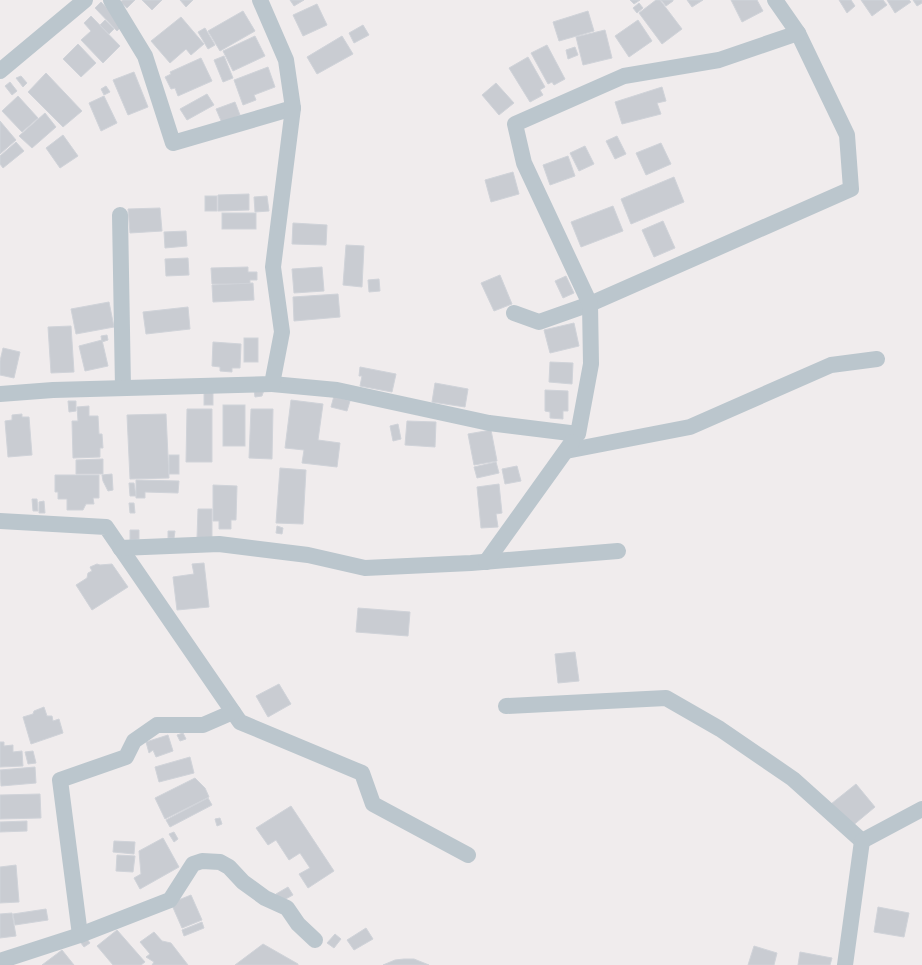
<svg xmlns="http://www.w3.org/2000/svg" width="922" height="965" font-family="Rubik,sans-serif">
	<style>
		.building { fill: #c9ccd2; stroke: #d0d3d9 }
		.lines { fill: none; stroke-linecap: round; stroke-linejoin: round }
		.minor { stroke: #bbc6cd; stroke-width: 16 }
	</style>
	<rect width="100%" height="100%" fill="#f0eced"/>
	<g class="building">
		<polygon points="123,0 135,0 127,8 120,2"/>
		<polygon points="142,0 162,0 152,10"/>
		<polygon points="180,0 193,0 186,7"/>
		<polygon points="290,0 304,0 294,6"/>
		<polygon points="630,0 640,0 634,4"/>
		<polygon points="656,0 660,0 682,29 662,44 639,13"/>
		<polygon points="661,0 673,0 673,1 666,6"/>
		<polygon points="687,0 703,0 692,7"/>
		<polygon points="731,0 757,0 763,11 742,22"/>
		<polygon points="839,0 851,0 855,6 847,13"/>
		<polygon points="861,0 883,0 887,5 872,16"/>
		<polygon points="887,0 909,0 911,2 895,13"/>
		<polygon points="913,0 922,0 922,3 917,6"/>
		<polygon points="101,2 123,25 117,31 95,8"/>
		<polygon points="639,3 643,8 637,13 633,8"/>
		<polygon points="317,4 327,25 303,36 293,15"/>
		<polygon points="243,11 255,31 220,51 208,31"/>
		<polygon points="588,11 594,31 559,41 553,22"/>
		<polygon points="91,16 120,46 103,63 81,40 91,31 84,23"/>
		<polygon points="181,17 204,44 191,55 186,49 170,63 151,41"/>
		<polygon points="105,20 114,29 109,34 100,25"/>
		<polygon points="638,20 652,41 629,57 615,36"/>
		<polygon points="363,25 369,35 354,43 349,33"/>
		<polygon points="205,28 215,45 208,49 198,32"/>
		<polygon points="605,30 612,58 583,65 576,37"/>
		<polygon points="255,36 265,56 233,71 223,51"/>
		<polygon points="342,36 353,54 317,74 307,57"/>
		<polygon points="78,44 96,63 81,77 63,59"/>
		<polygon points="547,45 565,79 554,85 552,82 548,84 531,53"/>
		<polygon points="575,47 578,55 568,59 566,50"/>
		<polygon points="224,56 233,78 223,82 214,60"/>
		<polygon points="528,57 545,87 540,90 543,95 530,102 509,68"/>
		<polygon points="201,58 212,81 178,96 175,88 171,89 165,77 171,74 170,72"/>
		<polygon points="268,67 275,87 254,95 256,100 243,105 234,80"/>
		<polygon points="134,72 148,107 128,115 113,80"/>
		<polygon points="46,73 82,111 63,127 28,92"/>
		<polygon points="21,76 27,83 23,87 16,78"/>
		<polygon points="10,82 17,91 12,95 5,86"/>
		<polygon points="496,83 514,103 499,115 482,95"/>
		<polygon points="106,86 110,92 104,95 101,89"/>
		<polygon points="662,87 666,101 657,103 661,114 622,124 615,102"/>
		<polygon points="207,94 214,105 187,120 180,109"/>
		<polygon points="18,96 38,118 22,132 2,111"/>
		<polygon points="104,96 117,123 101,131 89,103"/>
		<polygon points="235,102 240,115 222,123 216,109"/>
		<polygon points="45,113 56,127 32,148 19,136"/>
		<polygon points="0,121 16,140 0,154"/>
		<polygon points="63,135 78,156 60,168 46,148"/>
		<polygon points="617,136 626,154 615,159 606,141"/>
		<polygon points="16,142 24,151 3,168 0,164 0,156"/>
		<polygon points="661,143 671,164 646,175 636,153"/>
		<polygon points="585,146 594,164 579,171 570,153"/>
		<polygon points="568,156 575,176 550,185 543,165"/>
		<polygon points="513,172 519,194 491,202 485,180"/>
		<polygon points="674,177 684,202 631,224 621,199"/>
		<polygon points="249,194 249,210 218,211 218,195"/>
		<rect x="205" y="196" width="12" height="15"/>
		<polygon points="267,196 269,211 255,212 254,197"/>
		<polygon points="613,206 623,231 581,247 571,222"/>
		<polygon points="160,208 162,231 130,233 128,209"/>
		<rect x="222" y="213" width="34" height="16"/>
		<polygon points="663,221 675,248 654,257 642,230"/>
		<polygon points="293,223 327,225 326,245 292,244"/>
		<polygon points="186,231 187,246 165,248 164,232"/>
		<polygon points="346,245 364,246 362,287 343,285"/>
		<polygon points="188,258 189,275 166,276 165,259"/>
		<polygon points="248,267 248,272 257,272 257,280 250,280 250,284 212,284 211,268"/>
		<polygon points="322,267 324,291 294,293 292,269"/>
		<polygon points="500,275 512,304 494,311 481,283"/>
		<polygon points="566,276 574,293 563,298 555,281"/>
		<polygon points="379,279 380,291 369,292 368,280"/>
		<polygon points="253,283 254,300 213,302 212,285"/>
		<polygon points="338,294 340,317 294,321 293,297"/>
		<polygon points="109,302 114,327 76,334 71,309"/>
		<polygon points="188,307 190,329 146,334 143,312"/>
		<polygon points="574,323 579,346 550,353 544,330"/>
		<polygon points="71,326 74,372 51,373 48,327"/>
		<polygon points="107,335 108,340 102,342 101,336"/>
		<rect x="244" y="338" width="14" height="24"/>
		<polygon points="102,340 108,366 85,371 79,346"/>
		<polygon points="213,342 241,344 240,368 232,368 232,372 220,371 220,367 212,366"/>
		<polygon points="3,348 20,352 14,378 0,375 0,361"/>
		<polygon points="550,362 573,363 572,384 549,382"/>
		<polygon points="360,367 396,374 392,392 360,386 362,376 359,376"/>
		<polygon points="435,383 468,389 465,407 432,402"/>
		<polygon points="254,390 264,390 262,396 255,397"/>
		<polygon points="545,390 568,391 568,411 563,411 563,419 550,418 550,412 545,411"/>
		<rect x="204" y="391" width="9" height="14"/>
		<polygon points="334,396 350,401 347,411 331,407"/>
		<polygon points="291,400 323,404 318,440 340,443 337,467 302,463 304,450 285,448"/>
		<polygon points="68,401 76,401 76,411 69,412"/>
		<rect x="223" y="405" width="22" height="41"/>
		<polygon points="89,406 89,416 98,416 99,434 102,434 103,448 100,448 100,457 73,458 72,421 78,421 77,407"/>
		<polygon points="187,409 212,409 212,462 186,462"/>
		<polygon points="251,409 273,409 272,459 249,458"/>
		<polygon points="22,414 22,417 29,417 32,455 8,457 5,421 12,420 12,415"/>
		<polygon points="166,414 169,478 130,479 127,415"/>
		<polygon points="407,421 436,422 435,447 405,445"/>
		<polygon points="398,424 401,439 393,441 390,426"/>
		<polygon points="491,430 497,461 474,465 468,434"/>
		<rect x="169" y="455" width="10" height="19"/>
		<polygon points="103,459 103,474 76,474 76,460"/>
		<polygon points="496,462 499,473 477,478 474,467"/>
		<polygon points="517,466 521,481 505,484 502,469"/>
		<polygon points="280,468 306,470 303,524 276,523"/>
		<polygon points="112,474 113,490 108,491 103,481 102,475"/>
		<polygon points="55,475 99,475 99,498 93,498 94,504 86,504 83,510 67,510 67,499 58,499 58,492 55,492"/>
		<polygon points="136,480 179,481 178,493 145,492 145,498 136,498"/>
		<polygon points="129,483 134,483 136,496 130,496"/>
		<polygon points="499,484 502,513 496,514 498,527 481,528 477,487"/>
		<polygon points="213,485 237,486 236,520 231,520 231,529 219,529 219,521 213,521"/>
		<polygon points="32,499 37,499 38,511 33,511"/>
		<polygon points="44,501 45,513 39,513 39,502"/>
		<polygon points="129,503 134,503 135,513 130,513"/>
		<polygon points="198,509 212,509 212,539 197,538"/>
		<polygon points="277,526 283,528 282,534 276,533"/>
		<polygon points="130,530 139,530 139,539 130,540"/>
		<polygon points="168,531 175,531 174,538 168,538"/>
		<polygon points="204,563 209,607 177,610 173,577 194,574 192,564"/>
		<polygon points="97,564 100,565 112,564 128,587 92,610 76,585 87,578 88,573 92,571 90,567"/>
		<polygon points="358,608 410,612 408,636 356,632"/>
		<polygon points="575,652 579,681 558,683 555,654"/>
		<polygon points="279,684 291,704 268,717 256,696"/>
		<polygon points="44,707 47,716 52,716 53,721 59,719 63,733 31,744 23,717 33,714 34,711"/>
		<polygon points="183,733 186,739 180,741 177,735"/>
		<polygon points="168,735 173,751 156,757 153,750 149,753 146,742"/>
		<polygon points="0,742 4,742 4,746 13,745 13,752 22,751 23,766 0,767"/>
		<polygon points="33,751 36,763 28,764 25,752"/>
		<polygon points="190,757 194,773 159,782 155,767"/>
		<polygon points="35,767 36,783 1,786 0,770"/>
		<polygon points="195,778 205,788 209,797 165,819 155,798"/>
		<polygon points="856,784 875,807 851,827 831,804"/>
		<polygon points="40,794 41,818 0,819 0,795"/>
		<polygon points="208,798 212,805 170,827 166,820"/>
		<polygon points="291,806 334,871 308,888 299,874 310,868 300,853 289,860 276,840 268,845 256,828"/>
		<polygon points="220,818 222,824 217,826 215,819"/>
		<polygon points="27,821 27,831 0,832 0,822"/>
		<polygon points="174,832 178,839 174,842 169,834"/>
		<polygon points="163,838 179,867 140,889 134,878 141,874 139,851"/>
		<polygon points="114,841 135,842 134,854 113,852"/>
		<polygon points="117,855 135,856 133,872 116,871"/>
		<polygon points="16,865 19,902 0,903 0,867"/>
		<polygon points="288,887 293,895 280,902 276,894"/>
		<polygon points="191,895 202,920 182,928 171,903"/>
		<polygon points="878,907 909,913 904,937 874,932"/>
		<polygon points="46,909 48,920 15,925 13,914"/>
		<polygon points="12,913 16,936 0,938 0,914"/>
		<polygon points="202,922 204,928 184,936 182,930"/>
		<polygon points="366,928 373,939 354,950 347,940"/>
		<polygon points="117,930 145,962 141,965 113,965 97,946"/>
		<polygon points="154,932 162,941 171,943 188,965 152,965 154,962 146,957 150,954 140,942"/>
		<polygon points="335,934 341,939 334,948 327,943"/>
		<polygon points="84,935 90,943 84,947 77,938"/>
		<polygon points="263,944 298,964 298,965 235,965"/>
		<polygon points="754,946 777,953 774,965 748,965"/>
		<polygon points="62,950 74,965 42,965"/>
		<polygon points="800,952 832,958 830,965 798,965"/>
		<polygon points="404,959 414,959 429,965 383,965 395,960"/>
	</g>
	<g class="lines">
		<g class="minor">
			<polyline points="111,0 145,56 173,143 293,108"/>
			<polyline points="0,71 85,0"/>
			<polyline points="120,215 123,388"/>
			<polyline points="514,313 539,322 590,304 851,189 847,135 798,33"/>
			<polyline points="272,384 337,390 489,423 578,434 591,364 590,304 524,163 515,124 624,76 719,60 798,33 775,0"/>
			<polyline points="0,394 53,390 272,384 282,332 273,267 293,108 286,60 260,0"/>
			<polyline points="566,451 690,427 831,365 877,359"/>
			<polyline points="0,521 106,527 240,722 362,773 373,804 468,855"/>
			<polyline points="120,548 219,544 308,555 365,568 471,563 618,551"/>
			<polyline points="486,562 572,442"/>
			<polyline points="506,706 666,698 720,729 793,779 862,841"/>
			<polyline points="862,841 922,809"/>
			<polyline points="80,935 60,780 126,757 134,741 157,725 203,725 233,712"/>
			<polyline points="0,961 80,935 170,900 193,864 202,861 220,862 229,867 243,882 265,898 287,908 298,924 315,940"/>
			<polyline points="845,965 862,841"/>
		</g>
	</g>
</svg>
